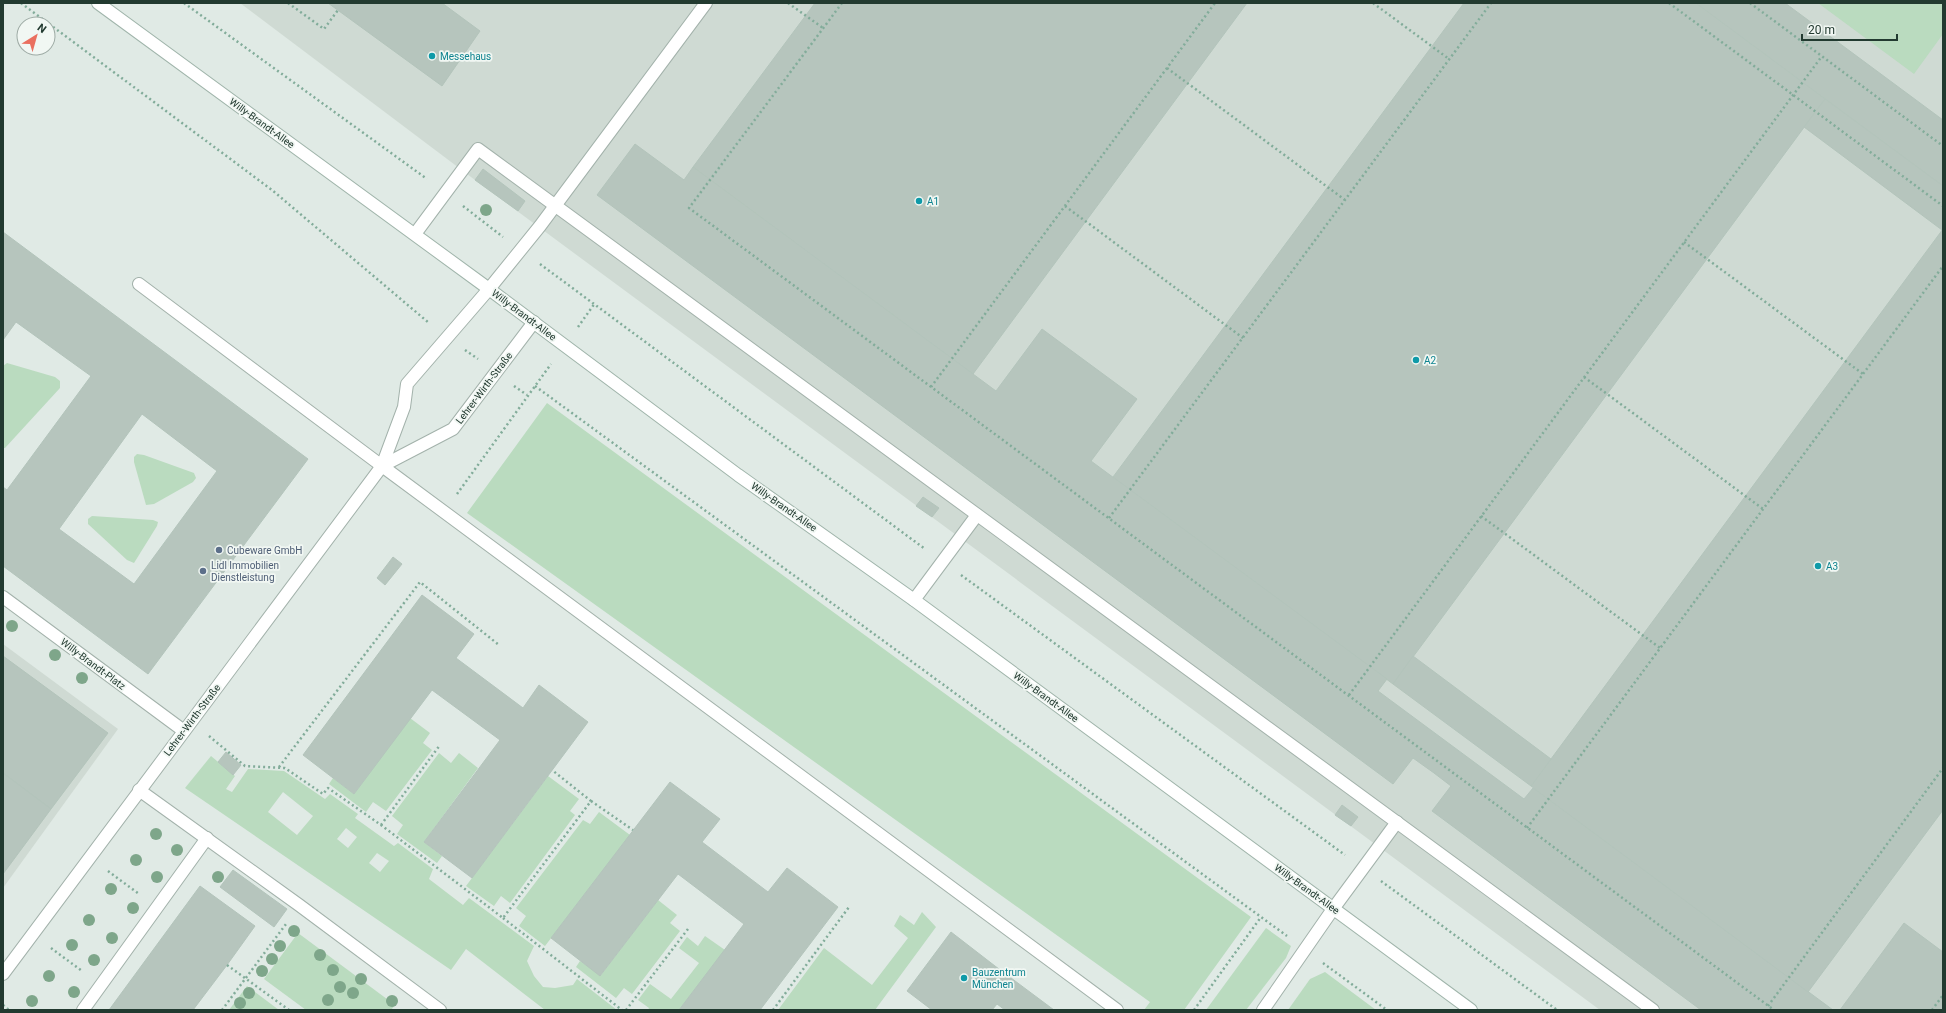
<svg xmlns="http://www.w3.org/2000/svg" width="1946" height="1013" font-family="Roboto,sans-serif">
	<style>
		.built { fill: #cfdad3 }
		.green { fill: #badbbf; fill-rule: evenodd }
		.building { fill: #b6c5bd; stroke: #b3c4bb; fill-rule: evenodd }
		.lines { fill: none; stroke-linecap: round; stroke-linejoin: round }
		.service-casing { stroke: #a3b2ab; stroke-width: 14 }
		.minor-casing { stroke: #a3b2ab; stroke-width: 14 }
		.secondary-casing { stroke: #a0b5ab; stroke-width: 14 }
		.path { stroke: #82ac9a; stroke-width: 2.5; stroke-dasharray: 2 3; stroke-linecap: butt }
		.service { stroke: #fff; stroke-width: 12 }
		.minor { stroke: #fff; stroke-width: 12 }
		.secondary { stroke: #fff; stroke-width: 12 }
		.tree { fill: #7ea68a }
		.culture-dot { fill: #0f9aa8; stroke: #f1f7f3; stroke-width: 1.5 }
		.service-dot { fill: #5c6f8a; stroke: #f1f7f3; stroke-width: 1.5 }
		.labels { text-anchor: middle; dominant-baseline: central; stroke-width: 3.5; stroke-linejoin: round; paint-order: stroke }
		.culture-label { font-size: 10px; fill: #0d838f; stroke: #f1f7f3; text-anchor: start }
		.street-label { font-size: 10px; fill: #223a30; stroke: #f1f7f3 }
		.service-label { font-size: 10px; fill: #4e5e75; stroke: #f1f7f3; text-anchor: start }
	</style>
	<rect width="100%" height="100%" fill="#e0eae5"/>
	<g class="built">
		<polygon points="240,3 1943,3 1943,1010 1600,1010 475,180"/>
		<polygon points="3,644 118,729 3,888"/>
	</g>
	<g class="green">
		<polygon points="1818,3 1943,3 1943,34 1914,74"/>
		<polygon points="7,363 55,377 60,381 60,388 5,448 3,448 3,366"/>
		<polygon points="547,403 1251,917 1184,1010 1144,1010 1150,1002 467,513"/>
		<polygon points="137,454 144,455 194,473 196,478 193,482 154,504 146,505 134,462 134,457"/>
		<polygon points="92,516 153,520 158,522 157,526 134,563 127,560 88,524 88,519"/>
		<polygon points="410,718 430,733 423,743 432,750 386,811 373,802 366,812 329,784 333,778 354,794"/>
		<polygon points="439,753 451,763 459,753 478,768 424,842 442,856 437,863 397,834 403,825 392,816"/>
		<path d="M211,756L235,776L226,789L232,792L248,769L284,771L325,799L330,794L358,814L355,818L394,846L398,843L433,869L429,879L463,905L469,898L534,946L527,961L534,976L543,987L555,988L573,985L577,979L617,1010H545L466,949L451,970L185,788ZM283,792L313,816L297,835L268,812ZM346,828L357,837L348,848L337,839ZM377,853L389,861L380,872L369,863Z"/>
		<polygon points="548,776 579,799 570,811 575,815 510,903 501,896 494,906 466,886"/>
		<polygon points="599,812 630,835 545,946 519,926 526,916 516,908 583,820 590,824"/>
		<polygon points="658,900 677,915 670,923 680,931 632,994 624,988 616,998 576,967 580,961 601,975"/>
		<polygon points="922,912 936,927 875,1010 778,1010 824,948 872,985 908,938 894,926 900,915 914,925"/>
		<polygon points="1266,928 1291,946 1286,958 1246,1010 1206,1010"/>
		<polygon points="298,933 395,1005 391,1010 306,1010 264,979"/>
		<polygon points="705,936 725,950 679,1010 648,1010 649,1008 638,1000 650,984 671,999 699,963 679,948 687,937 698,946"/>
		<polygon points="1325,972 1376,1010 1288,1010 1310,979"/>
		<polygon points="247,986 279,1010 229,1010"/>
	</g>
	<g class="building">
		<polygon points="328,3 442,3 480,31 442,86"/>
		<polygon points="815,3 1247,3 973,374 693,167"/>
		<polygon points="1464,3 1696,3 1825,99 1393,684 1113,477"/>
		<polygon points="1696,3 1785,3 1943,120 1943,186"/>
		<polygon points="1825,99 1943,186 1942,230 1804,127"/>
		<polygon points="635,144 684,180 693,167 996,391 1042,329 1137,399 1091,461 1387,679 1378,691 1524,799 1533,788 1833,1010 1701,1010 1432,811 1451,786 1434,773 1413,758 1393,784 597,195"/>
		<polygon points="483,169 525,201 518,211 475,180"/>
		<polygon points="1943,229 1943,810 1808,992 1531,786"/>
		<path d="M3,232L308,459L148,674L3,566V487L7,490L91,376L16,322L3,340ZM142,414L217,471L134,584L59,529Z"/>
		<polygon points="923,497 939,508 932,517 916,506"/>
		<polygon points="393,557 402,564 385,585 377,578"/>
		<polygon points="422,595 474,634 456,658 523,708 539,685 588,722 472,878 424,842 500,740 432,690 354,794 303,755"/>
		<polygon points="3,656 108,733 51,809 3,773"/>
		<polygon points="1413,656 1551,759 1531,786 1393,684"/>
		<polygon points="226,752 241,765 233,775 218,762"/>
		<polygon points="3,773 51,809 3,874"/>
		<polygon points="670,782 720,819 702,842 768,892 787,868 838,907 760,1010 679,1010 744,924 678,874 600,976 551,938"/>
		<polygon points="1342,805 1358,817 1351,826 1335,815"/>
		<polygon points="233,870 287,909 274,927 220,887"/>
		<polygon points="200,886 255,926 227,965 193,1010 109,1010"/>
		<polygon points="1904,923 1943,952 1943,1010 1840,1010"/>
		<polygon points="951,932 995,966 1054,1010 1005,1010 997,1004 992,1010 932,1010 907,991"/>
	</g>
	<g class="lines">
		<g class="service-casing">
			<g id="service">
				<polyline points="415,234 478,149 1653,1010"/>
				<polyline points="489,289 540,226 706,3"/>
				<polyline points="382,466 1117,1010"/>
				<polyline points="3,597 184,731"/>
				<polyline points="914,600 977,515"/>
				<polyline points="139,790 299,905 440,1010"/>
				<polyline points="1333,909 1397,822"/>
				<polyline points="83,1010 207,838"/>
			</g>
		</g>
		<g class="minor-casing">
			<g id="minor">
				<polyline points="139,284 382,466"/>
				<polyline points="382,466 453,429 534,322"/>
				<polyline points="3,974 382,466 404,407 407,384 489,289"/>
				<polyline points="1263,1010 1333,909"/>
			</g>
		</g>
		<g class="secondary-casing">
			<polyline id="secondary" points="98,3 489,289 738,475 914,600 1471,1010"/>
		</g>
		<g class="path">
			<polyline points="21,3 272,190 429,323"/>
			<polyline points="184,3 427,179"/>
			<polyline points="288,3 324,29 338,10"/>
			<polyline points="788,3 823,28"/>
			<polyline points="842,3 689,208 1774,1010"/>
			<polyline points="1373,3 1449,59"/>
			<polyline points="1669,3 1943,206"/>
			<polyline points="1750,3 1943,146"/>
			<polyline points="1167,68 1345,200"/>
			<polyline points="463,206 503,237"/>
			<polyline points="1065,206 1243,338"/>
			<polyline points="1684,242 1863,374"/>
			<polyline points="540,264 925,549"/>
			<polyline points="578,327 595,303"/>
			<polyline points="465,350 478,359"/>
			<polyline points="1584,377 1763,509"/>
			<polyline points="514,386 527,395"/>
			<polyline points="535,386 1287,936"/>
			<polyline points="931,387 1215,3"/>
			<polyline points="457,494 551,364"/>
			<polyline points="1481,516 1660,648"/>
			<polyline points="1109,518 1491,3"/>
			<polyline points="961,575 1345,855"/>
			<polyline points="1349,695 1822,56"/>
			<polyline points="209,736 245,766 285,768 323,794 328,788 381,825 503,918 591,801 552,770"/>
			<polyline points="279,767 420,582 499,645"/>
			<polyline points="591,801 633,830"/>
			<polyline points="381,825 440,745"/>
			<polyline points="1527,828 1943,266"/>
			<polyline points="108,871 139,894"/>
			<polyline points="1381,881 1557,1010"/>
			<polyline points="503,918 622,1010"/>
			<polyline points="51,948 82,971"/>
			<polyline points="1323,963 1387,1010"/>
			<polyline points="227,965 289,1010"/>
			<polyline points="3,1005 9,1010"/>
			<polyline points="1768,1006 1943,768"/>
			<polyline points="222,1010 286,924"/>
			<polyline points="626,1010 688,929"/>
			<polyline points="773,1010 849,907"/>
			<polyline points="1194,1010 1261,917"/>
			<polyline points="1932,1010 1943,995"/>
		</g>
		<use href="#service" class="service"/>
		<use href="#minor" class="minor"/>
		<use href="#secondary" class="secondary"/>
	</g>
	<g class="tree">
		<circle cx="486" cy="210" r="6"/>
		<circle cx="12" cy="626" r="6"/>
		<circle cx="55" cy="655" r="6"/>
		<circle cx="82" cy="678" r="6"/>
		<circle cx="156" cy="834" r="6"/>
		<circle cx="177" cy="850" r="6"/>
		<circle cx="136" cy="860" r="6"/>
		<circle cx="157" cy="877" r="6"/>
		<circle cx="218" cy="877" r="6"/>
		<circle cx="111" cy="889" r="6"/>
		<circle cx="133" cy="908" r="6"/>
		<circle cx="89" cy="920" r="6"/>
		<circle cx="294" cy="931" r="6"/>
		<circle cx="112" cy="938" r="6"/>
		<circle cx="72" cy="945" r="6"/>
		<circle cx="280" cy="946" r="6"/>
		<circle cx="320" cy="955" r="6"/>
		<circle cx="272" cy="959" r="6"/>
		<circle cx="94" cy="960" r="6"/>
		<circle cx="333" cy="970" r="6"/>
		<circle cx="262" cy="971" r="6"/>
		<circle cx="49" cy="976" r="6"/>
		<circle cx="361" cy="979" r="6"/>
		<circle cx="340" cy="987" r="6"/>
		<circle cx="74" cy="992" r="6"/>
		<circle cx="249" cy="993" r="6"/>
		<circle cx="353" cy="993" r="6"/>
		<circle cx="328" cy="1000" r="6"/>
		<circle cx="32" cy="1001" r="6"/>
		<circle cx="392" cy="1001" r="6"/>
		<circle cx="240" cy="1003" r="6"/>
	</g>
	<g class="culture-dot">
		<circle cx="432" cy="56" r="4"/>
		<circle cx="919" cy="201" r="4"/>
		<circle cx="1416" cy="360" r="4"/>
		<circle cx="1818" cy="566" r="4"/>
		<circle cx="964" cy="978" r="4"/>
	</g>
	<g class="service-dot">
		<circle cx="219" cy="550" r="4"/>
		<circle cx="203" cy="571" r="4"/>
	</g>
	<g class="labels">
		<g class="culture-label">
			<text x="440" y="56">Messehaus</text>
			<text x="927" y="201">A1</text>
			<text x="1424" y="360">A2</text>
			<text x="1826" y="566">A3</text>
			<text x="972" y="972">Bauzentrum<tspan x="972" dy="12">München</tspan></text>
		</g>
		<g class="street-label">
			<text transform="translate(262 123) rotate(36)">Willy-Brandt-Allee</text>
			<text transform="translate(524 315) rotate(37)">Willy-Brandt-Allee</text>
			<text transform="translate(484 388) rotate(-53)">Lehrer-Wirth-Straße</text>
			<text transform="translate(784 507) rotate(35)">Willy-Brandt-Allee</text>
			<text transform="translate(93 664) rotate(37)">Willy-Brandt-Platz</text>
			<text transform="translate(1046 697) rotate(36)">Willy-Brandt-Allee</text>
			<text transform="translate(192 720) rotate(-53)">Lehrer-Wirth-Straße</text>
			<text transform="translate(1307 889) rotate(36)">Willy-Brandt-Allee</text>
		</g>
		<g class="service-label">
			<text x="227" y="550">Cubeware GmbH</text>
			<text x="211" y="565">Lidl Immobilien<tspan x="211" dy="12">Dienstleistung</tspan></text>
		</g>
	</g>
	<rect width="1946" height="1013" fill="none" stroke="#223a30" stroke-width="8"/>
	<g transform="translate(36 36) rotate(37)"><circle r="19" fill="#f1f7f3" stroke="#9eaba5"/>
	<path d="M0-3L7 15L0 10L-7 15Z" fill="#ea6f5f"/>
	<text y="-6" font-size="11" font-weight="bold" text-anchor="middle" fill="#223a30">N</text>
	</g>
	<path d="M1802 34v6h95v-6" fill="none" stroke="#223a30" stroke-width="2"/>
	<text x="1808" y="34" font-size="12" fill="#223a30" stroke="#f1f7f3" stroke-width="3" paint-order="stroke">20 m</text>
</svg>
